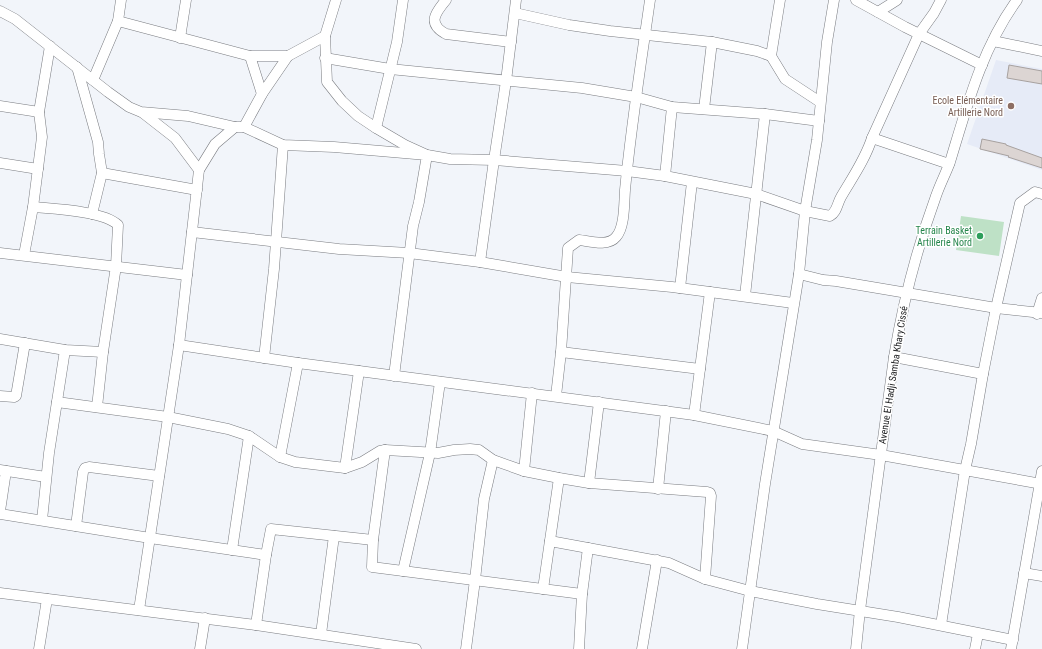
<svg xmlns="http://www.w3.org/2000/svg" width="1042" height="649" font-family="'Roboto Condensed',sans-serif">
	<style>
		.built { fill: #e6ebf7 }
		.green { fill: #bee1c6 }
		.building { fill: #dcd5d3; stroke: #a7a19f }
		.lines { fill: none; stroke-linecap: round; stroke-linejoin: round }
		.minor-casing { stroke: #7a7c81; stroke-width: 11 }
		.minor { stroke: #fff; stroke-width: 10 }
		.education-dot { fill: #8d6e63; stroke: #fff; stroke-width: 1.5 }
		.leisure-dot { fill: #2e9e5b; stroke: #fff; stroke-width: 1.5 }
		.labels { text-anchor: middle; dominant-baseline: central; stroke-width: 3; stroke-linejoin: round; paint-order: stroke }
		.education-label { font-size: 10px; fill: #785e54; stroke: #fff; text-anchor: end }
		.leisure-label { font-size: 10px; fill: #27864d; stroke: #fff; text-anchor: end }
		.street-label { font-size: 10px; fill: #252628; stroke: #fff }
	</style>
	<rect width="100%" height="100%" fill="#f2f5fa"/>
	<polygon class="built" points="996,60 1042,69 1042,170 967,144"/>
	<polygon class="green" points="961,216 1004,222 999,256 956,250"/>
	<g class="building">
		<polygon points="1009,65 1042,71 1042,84 1007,78"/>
		<polygon points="982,139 1006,144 1006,145 1042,158 1042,168 1008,157 1009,156 980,149"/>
	</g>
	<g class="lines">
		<g class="minor-casing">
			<g id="minor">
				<polyline points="121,0 118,21 250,56 288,56"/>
				<path d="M446,0C435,13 427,24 446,34L511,42"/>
				<polyline points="856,0 905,27 982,65"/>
				<polyline points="0,11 15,19 108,92 129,107 141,112 188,116 235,127 244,127 283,145 334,147 427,155 419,202 413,226 394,376"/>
				<polyline points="878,12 897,0"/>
				<polyline points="515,13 569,25 610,31 712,42 757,51 771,56 785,79 820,102"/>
				<path d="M325,36L327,82L342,101L358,116L376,128L405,145L427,155L450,159L494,160L627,171L665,176L756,194L805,211L830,216C837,212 837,204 841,197C852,178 865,160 872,138L919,34L934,13L941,0"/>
				<polyline points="180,38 186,0"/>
				<polyline points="993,41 1042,51"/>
				<polyline points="250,56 262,94"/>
				<polyline points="771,56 780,0"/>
				<polyline points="325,58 390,69 440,74 582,88 636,97 672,107 765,114 819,121"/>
				<polyline points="77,67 98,142 99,154 102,173 92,214"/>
				<polyline points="93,80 118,21"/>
				<polyline points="0,106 39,112"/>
				<polyline points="704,109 712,42"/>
				<polyline points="143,113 175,138 199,170"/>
				<polyline points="244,127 262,94 288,56 325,36 336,0"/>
				<polyline points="376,128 397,42 403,0"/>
				<polyline points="872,138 949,164"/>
				<polyline points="0,163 38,169"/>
				<polyline points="102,173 197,190"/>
				<polyline points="665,176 672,107"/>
				<path d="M33,207C54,209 104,211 118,225L116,266L103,352L97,407"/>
				<polyline points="192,232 339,249 409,253 480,262 567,277 672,287 793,303"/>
				<polyline points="0,253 187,275"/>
				<polyline points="24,255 33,207 42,137 39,112 50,46"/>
				<polyline points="480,262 494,160 506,81 516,0"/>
				<polyline points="799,274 823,280 836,281 996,308 1042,313"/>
				<polyline points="680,288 692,182"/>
				<polyline points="745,296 765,114"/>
				<polyline points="1037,314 1042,298"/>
				<polyline points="0,339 65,350 103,352"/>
				<polyline points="179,345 298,363 694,415 773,431 802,444 881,455 1042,484"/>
				<polyline points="561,352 700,369"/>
				<polyline points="894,357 983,374"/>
				<polyline points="264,358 274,269 283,145"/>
				<polyline points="0,396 14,397 16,396 25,343"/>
				<path d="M556,396L561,352L568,248L579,240C589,241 608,247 616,237C625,227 624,203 625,190C631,126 641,63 650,0"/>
				<polyline points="57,402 168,417 228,429 249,436 280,457 295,462 345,468 362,462 380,451 385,450 438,453 454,450 470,449 479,450 493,460 524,471 559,478 589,483 707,492 710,493 711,496 705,579"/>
				<polyline points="694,415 710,292"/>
				<polyline points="385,450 373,540 372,567 582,594"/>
				<polyline points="280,457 298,363"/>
				<polyline points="345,468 359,371"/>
				<polyline points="0,470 46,477"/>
				<polyline points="524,471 532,393"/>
				<polyline points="589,483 599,402"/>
				<polyline points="658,489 666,411"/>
				<polyline points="0,511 6,471"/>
				<polyline points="0,514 150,538 266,555"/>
				<polyline points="42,520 49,453 65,350"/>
				<polyline points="76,526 83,472 85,468 89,467 159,476"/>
				<polyline points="550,541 669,563 705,579 750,591 817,604 898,617 1013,640"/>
				<polyline points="232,550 249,436"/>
				<polyline points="403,571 430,453 440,382"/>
				<polyline points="1024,573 1042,576"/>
				<polyline points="543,589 559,478"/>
				<polyline points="0,593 256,625 416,649"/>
				<polyline points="139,610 179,345 199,170 215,144 235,127"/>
				<polyline points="256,625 266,555 271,529 373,540"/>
				<polyline points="941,625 965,470 971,444 983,374 996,308 1020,203 1035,192 1042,194"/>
				<polyline points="321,634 334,536"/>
				<polyline points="39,649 47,599"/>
				<polyline points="200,649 205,618"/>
				<polyline points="466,649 475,580 484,499 493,460"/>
				<polyline points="579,649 582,594 588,548"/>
				<polyline points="642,649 657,560"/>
				<polyline points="742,649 765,484 799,274 805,211 817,140 827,42 834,0"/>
				<path d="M856,649L860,610L894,357C903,302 917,248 936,196C940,184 946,173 950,162C967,106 982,48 1017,0"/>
				<polyline points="975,649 978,634"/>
				<polyline points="1011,649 1042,471"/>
			</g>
		</g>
		<use href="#minor" class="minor"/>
	</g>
	<circle class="education-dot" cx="1011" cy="106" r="4"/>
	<circle class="leisure-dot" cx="980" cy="236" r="4"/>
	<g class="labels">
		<g class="education-label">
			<text x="1003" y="100">Ecole Elémentaire<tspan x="1003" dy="12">Artillerie Nord</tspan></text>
		</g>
		<g class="leisure-label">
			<text x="972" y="230">Terrain Basket<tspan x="972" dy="12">Artillerie Nord</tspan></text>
		</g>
		<g class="street-label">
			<text transform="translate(893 375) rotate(-81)">Avenue El Hadji Samba Khary Cissé</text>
		</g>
	</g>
</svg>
